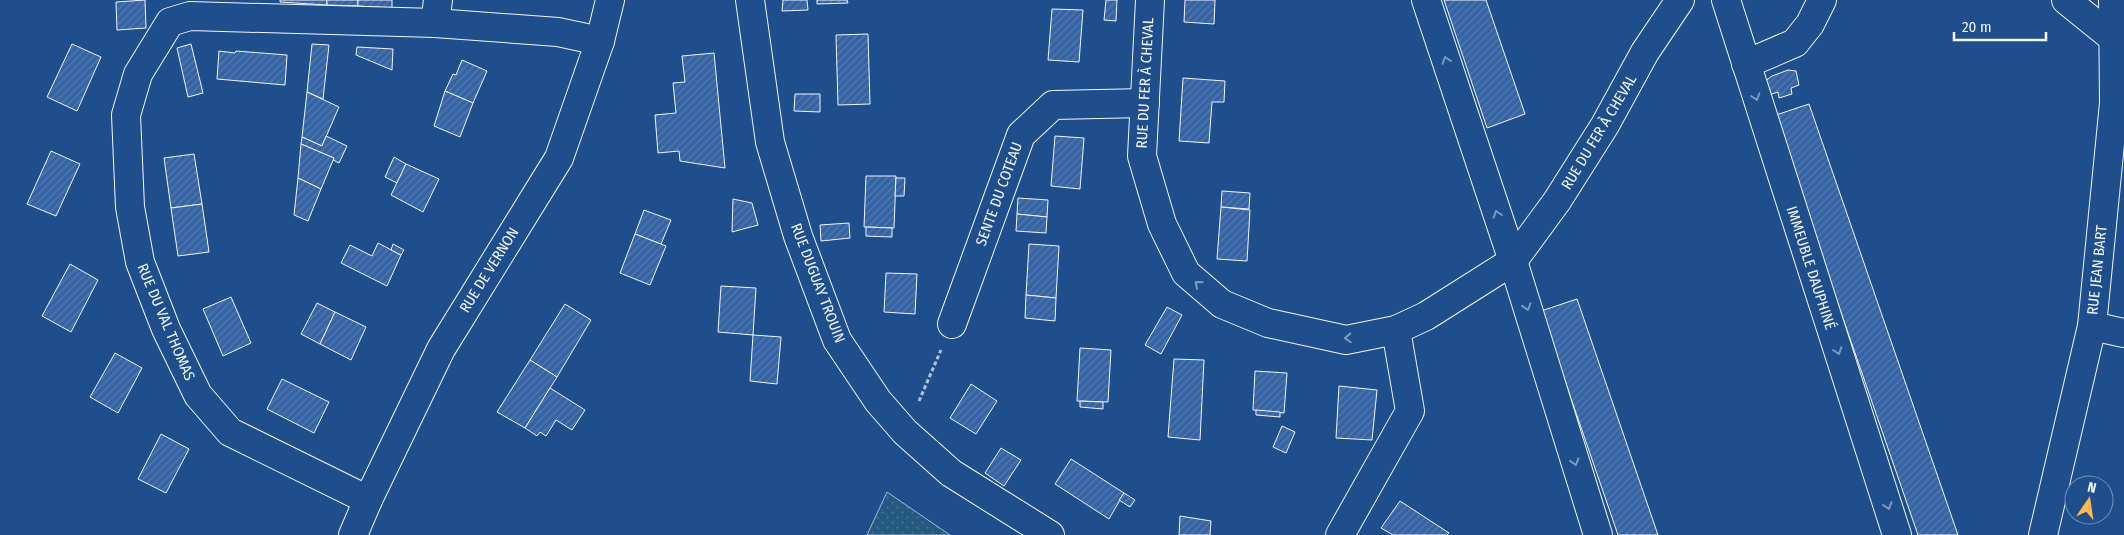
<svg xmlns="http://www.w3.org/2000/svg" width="2124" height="535" font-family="'Fira Sans Condensed',sans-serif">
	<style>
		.park { fill: url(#park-dots); stroke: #a8bbd7 }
		.building { fill: url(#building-hatch); stroke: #f2f6ff }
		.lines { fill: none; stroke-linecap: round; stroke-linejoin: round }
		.minor-casing { stroke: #f2f6ff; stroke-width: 30 }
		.tertiary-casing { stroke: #f2f6ff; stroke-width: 30 }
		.primary-casing { stroke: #f2f6ff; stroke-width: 30 }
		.path { stroke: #b3c4dc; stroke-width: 3; stroke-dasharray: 4 2.5; stroke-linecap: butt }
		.minor { stroke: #1f4e8c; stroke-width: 28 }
		.tertiary { stroke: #1f4e8c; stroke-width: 28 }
		.primary { stroke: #1f4e8c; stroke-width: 28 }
		.oneway { stroke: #7e9ac0 }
		.labels { text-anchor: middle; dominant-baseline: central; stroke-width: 4; stroke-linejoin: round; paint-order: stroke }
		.street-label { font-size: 15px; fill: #f2f6ff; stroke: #1f4e8c }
	</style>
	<defs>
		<pattern id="park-dots" width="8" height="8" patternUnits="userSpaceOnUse" patternTransform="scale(1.25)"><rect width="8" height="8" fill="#245a82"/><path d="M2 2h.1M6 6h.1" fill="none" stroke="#447295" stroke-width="1.8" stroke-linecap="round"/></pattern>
		<pattern id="building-hatch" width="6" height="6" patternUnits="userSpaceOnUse" patternTransform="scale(1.25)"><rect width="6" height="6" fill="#3563a3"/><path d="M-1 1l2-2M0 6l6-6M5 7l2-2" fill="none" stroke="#537ab1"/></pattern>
	</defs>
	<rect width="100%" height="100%" fill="#1f4e8c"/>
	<polygon class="park" points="887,492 950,535 867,535"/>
	<g class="building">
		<polygon points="145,0 146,28 117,30 116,2"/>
		<polygon points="280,0 327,0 327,5 280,2"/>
		<polygon points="327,0 358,0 358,6 327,5"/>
		<polygon points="358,0 392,0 392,8 358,6"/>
		<polygon points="783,0 807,0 808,10 782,11"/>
		<polygon points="817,0 847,0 848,3 817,4"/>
		<polygon points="1106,0 1117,0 1116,21 1104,20"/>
		<polygon points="1185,0 1215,0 1214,24 1184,22"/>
		<polygon points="1444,0 1486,0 1525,114 1487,128"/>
		<polygon points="1052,9 1083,10 1079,62 1048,60"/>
		<polygon points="868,34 870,104 838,105 836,35"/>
		<polygon points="72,44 101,57 77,111 47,97"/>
		<polygon points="191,44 203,93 188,97 177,48"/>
		<polygon points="312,44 329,45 323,99 307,92"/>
		<polygon points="357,47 393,49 392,70 356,55"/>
		<polygon points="219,51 235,53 236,51 287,55 285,85 217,79"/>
		<polygon points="714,53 725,168 680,161 679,151 658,153 655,115 676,113 673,83 685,82 682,56"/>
		<polygon points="462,60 487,71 473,103 445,91 453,74 456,75"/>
		<polygon points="1788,70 1796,71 1799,85 1791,88 1792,94 1779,98 1778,92 1769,95 1764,82 1772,76"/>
		<polygon points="1183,78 1225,81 1224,102 1212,102 1209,143 1179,141"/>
		<polygon points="445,91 473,103 460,137 434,126"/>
		<polygon points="307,92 339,107 322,146 302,137"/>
		<polygon points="795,94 820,94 820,112 794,111"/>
		<polygon points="1809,104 1958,535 1918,535 1773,116"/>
		<polygon points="326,136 347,146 339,163 333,160 334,158 301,144 302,137 322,146"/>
		<polygon points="1055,136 1084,138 1080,189 1051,186"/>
		<polygon points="301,144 334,158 321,189 298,178"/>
		<polygon points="51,151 80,164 56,216 27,204"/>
		<polygon points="194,154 202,204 171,208 164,158"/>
		<polygon points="394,157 406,164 397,183 385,177"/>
		<polygon points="406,164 439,179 423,212 391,195"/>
		<polygon points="866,176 896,176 894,228 864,227"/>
		<polygon points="298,178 321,189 308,221 294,215"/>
		<polygon points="896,178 905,178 904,196 895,196"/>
		<polygon points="1222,191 1250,193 1249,209 1221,207"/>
		<polygon points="1018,198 1048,200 1047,217 1017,214"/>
		<polygon points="733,199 752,203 758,225 732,232"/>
		<polygon points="202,204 209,252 178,256 171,208"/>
		<polygon points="1221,207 1250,210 1247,261 1217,259"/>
		<polygon points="644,210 671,220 661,244 635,234"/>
		<polygon points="1017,214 1047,217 1046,233 1016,231"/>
		<polygon points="849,223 850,238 821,241 820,225"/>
		<polygon points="866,227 892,228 892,237 866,236"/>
		<polygon points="635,234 666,246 650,285 620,273"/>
		<polygon points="378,243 401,255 387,286 341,263 350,245 372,256"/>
		<polygon points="393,244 404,250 401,255 391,250"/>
		<polygon points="1029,244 1059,246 1056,298 1026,295"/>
		<polygon points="70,264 98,280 71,332 42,316"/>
		<polygon points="886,273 917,274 915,314 884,312"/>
		<polygon points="721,286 756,288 753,335 718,332"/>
		<polygon points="1026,295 1056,298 1055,321 1025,318"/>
		<polygon points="231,297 251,343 223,356 203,309"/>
		<polygon points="1577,299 1658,535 1618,535 1541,311"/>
		<polygon points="317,303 335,312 320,344 301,334"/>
		<polygon points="565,304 591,320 557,377 530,360"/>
		<polygon points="1167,307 1182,315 1161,354 1145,345"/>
		<polygon points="335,312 366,327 351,360 320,344"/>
		<polygon points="753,335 781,337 777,384 750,381"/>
		<polygon points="1080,348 1111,350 1108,402 1077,401"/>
		<polygon points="115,353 142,368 118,413 90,397"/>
		<polygon points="1174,359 1204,360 1200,440 1168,437"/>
		<polygon points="530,360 557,377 525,428 497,412"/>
		<polygon points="1255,371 1287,373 1284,413 1253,410"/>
		<polygon points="282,379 329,402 314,433 267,409"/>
		<polygon points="971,384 997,401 976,434 950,418"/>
		<polygon points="1339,386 1377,390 1372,440 1336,438"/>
		<polygon points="550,388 585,410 572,430 556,420 546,436 540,432 537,436 525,428"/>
		<polygon points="1080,401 1103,402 1103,409 1080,407"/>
		<polygon points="1256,410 1280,412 1280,417 1256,415"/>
		<polygon points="1282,426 1295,432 1286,453 1273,447"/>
		<polygon points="161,434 189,449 166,493 138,479"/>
		<polygon points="1001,448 1021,460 1004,486 985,473"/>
		<polygon points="1071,459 1124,493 1109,519 1055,484"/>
		<polygon points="1124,493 1135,500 1130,507 1119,500"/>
		<polygon points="1400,501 1449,533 1447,535 1393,535 1381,528"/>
		<polygon points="1180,516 1211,521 1210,535 1179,535"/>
	</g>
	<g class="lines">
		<g class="minor-casing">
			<g id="minor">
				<polyline points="438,0 435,23 558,32 600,41"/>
				<polyline points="1150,0 1142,156 1162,224 1186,273 1222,304 1268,323 1346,340 1396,330 1426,316 1513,261 1557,201 1605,125 1645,52 1680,0"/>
				<polyline points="1426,0 1513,261 1598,535"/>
				<polyline points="1726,0 1897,535"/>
				<polyline points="2066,0 2113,38"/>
				<polyline points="1746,64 1795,43 1810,24 1822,0"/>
				<polyline points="952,324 1021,135 1053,105 1145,103"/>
				<polyline points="2092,326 2124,333"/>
				<polyline points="368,500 230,432 198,395 166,329 140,262 130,207 126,115 138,74 170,22 190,16 435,23"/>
				<polyline points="1340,535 1410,411 1396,330"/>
				<polyline points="2043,535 2092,326 2114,103 2113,0"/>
			</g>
		</g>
		<g class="tertiary-casing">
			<polyline id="tertiary" points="750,0 770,142 798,236 837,340 878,401 905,432 951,473 1050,535"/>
		</g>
		<g class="primary-casing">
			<polyline id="primary" points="353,535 368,500 441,349 559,158 600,41 610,0"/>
		</g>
		<polyline class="path" points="919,401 941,350"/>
		<use href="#minor" class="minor"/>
		<use href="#tertiary" class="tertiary"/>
		<use href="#primary" class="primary"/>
	</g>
	<defs><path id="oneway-chevron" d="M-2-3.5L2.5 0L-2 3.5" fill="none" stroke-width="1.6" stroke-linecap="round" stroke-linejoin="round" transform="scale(1.25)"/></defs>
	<g class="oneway">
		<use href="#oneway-chevron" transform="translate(1446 60) rotate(-108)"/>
		<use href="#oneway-chevron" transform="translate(1756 97) rotate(72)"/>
		<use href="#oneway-chevron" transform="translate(1497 214) rotate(-108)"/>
		<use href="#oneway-chevron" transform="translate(1198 284) rotate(-140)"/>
		<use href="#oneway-chevron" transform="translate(1527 307) rotate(73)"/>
		<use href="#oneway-chevron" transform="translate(1348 338) rotate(177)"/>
		<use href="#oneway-chevron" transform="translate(1838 351) rotate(72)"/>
		<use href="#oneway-chevron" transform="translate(1575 462) rotate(73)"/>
		<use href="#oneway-chevron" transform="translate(1888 506) rotate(72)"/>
	</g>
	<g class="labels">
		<g class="street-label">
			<text transform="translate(1145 83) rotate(-87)">RUE DU FER À CHEVAL</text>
			<text transform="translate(1599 132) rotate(-59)">RUE DU FER À CHEVAL</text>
			<text transform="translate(999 194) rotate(-70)">SENTE DU COTEAU</text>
			<text transform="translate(1811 268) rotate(72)">IMMEUBLE DAUPHINÉ</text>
			<text transform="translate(489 270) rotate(-58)">RUE DE VERNON</text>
			<text transform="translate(2097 270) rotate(-84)">RUE JEAN BART</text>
			<text transform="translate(818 283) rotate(69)">RUE DUGUAY TROUIN</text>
			<text transform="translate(166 322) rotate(67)">RUE DU VAL THOMAS</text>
		</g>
	</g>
	<g transform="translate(2089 500) rotate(13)"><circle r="24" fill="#1f4e8c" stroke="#7391ba"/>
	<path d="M0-4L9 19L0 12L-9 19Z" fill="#ffb74d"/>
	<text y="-8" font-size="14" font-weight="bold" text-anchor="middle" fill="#f2f6ff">N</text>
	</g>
	<path d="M1954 32v8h92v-8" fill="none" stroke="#f2f6ff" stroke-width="2.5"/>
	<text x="1962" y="32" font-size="15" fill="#f2f6ff" stroke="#1f4e8c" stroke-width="4" paint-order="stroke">20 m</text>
</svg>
